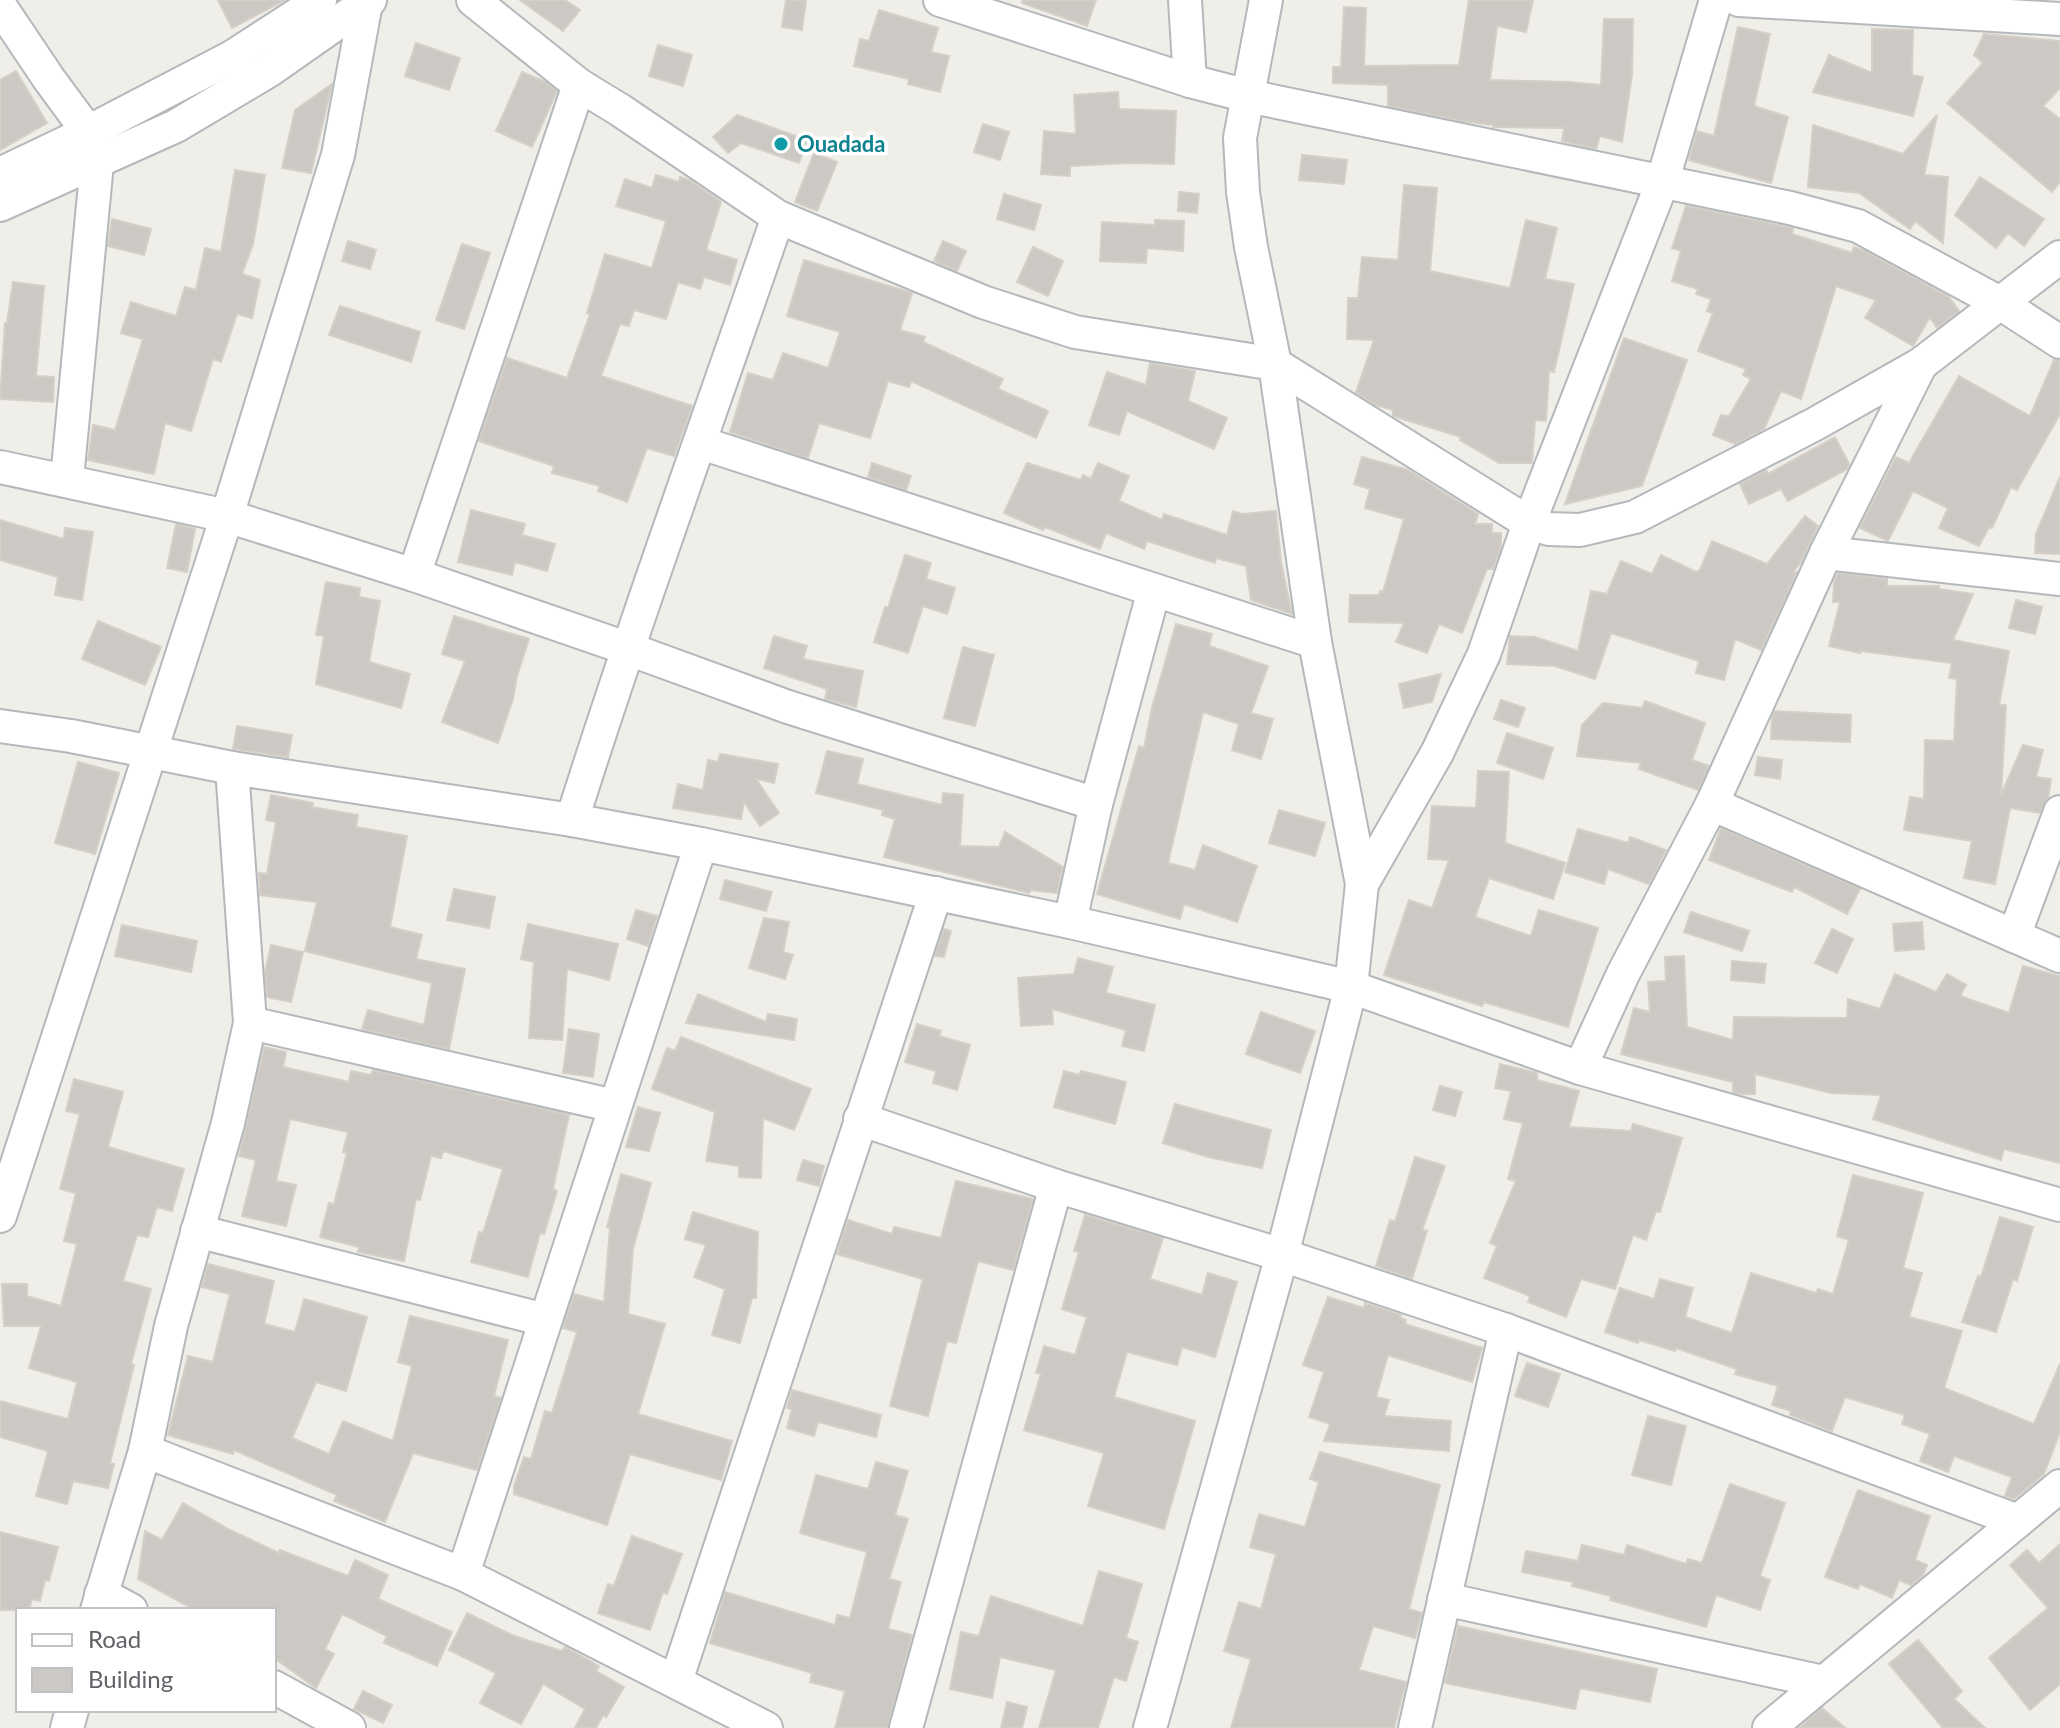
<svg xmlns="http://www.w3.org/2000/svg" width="2060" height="1728" viewBox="0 0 2060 1728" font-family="Lato,sans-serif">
  <rect width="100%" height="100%" fill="#f0eee8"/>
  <g fill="#ccc9c4" stroke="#d4cfc7" stroke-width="2">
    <path d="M218,0H285L232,28Z"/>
    <path d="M520,0H565L580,10L563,31Z"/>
    <path d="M786,0H806L802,30L782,27Z"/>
    <path d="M1023,0H1096L1087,26L1022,3Z"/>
    <path d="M1469,0H1533L1526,32L1497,26L1490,80L1568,82L1601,85L1604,19H1633L1632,75L1622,142L1600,136L1596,149L1562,141L1564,128L1493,127V125L1462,121L1388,106V85L1333,83V67H1341L1344,7L1366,8L1364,66L1459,65Z"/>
    <path d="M879,10L938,28L931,52L949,56L940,92L908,84L909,79L854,66L860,39L869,41Z"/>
    <path d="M1738,27L1770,34L1754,106L1788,117L1771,183L1689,160L1697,131L1714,136Z"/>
    <path d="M1872,29L1913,30L1912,75L1923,77L1913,116L1813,92L1829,55L1872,73Z"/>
    <path d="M1984,34L2060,41V88L2043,106L2060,119V182L2052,192L1947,103L1983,63L1974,55Z"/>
    <path d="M416,43L460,58L449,90L405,76Z"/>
    <path d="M658,45L692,55L683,86L649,76Z"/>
    <path d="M16,71L47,123L0,150V80Z"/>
    <path d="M522,72L546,82L557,91L532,147L496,131Z"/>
    <path d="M332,84L311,173L282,168L295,110Z"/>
    <path d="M1118,92L1119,109L1176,111L1174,164L1131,163L1070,166V176L1041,174L1044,131L1076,134L1074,95Z"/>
    <path d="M737,115L807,140L799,163L741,143L728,153L713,137Z"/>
    <path d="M1937,115L1924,175L1948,177L1943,243L1915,221L1910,229L1859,193L1808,187L1813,125L1903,154Z"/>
    <path d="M983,124L1009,132L1000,160L974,152Z"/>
    <path d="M814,153L837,162L817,211L795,202Z"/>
    <path d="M1302,155L1347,160L1344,184L1299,180Z"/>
    <path d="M235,170L265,175L253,244L242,274L260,280L252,318L237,314L221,362L213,359L191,431L165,423L154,474L88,460L93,425L115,430L143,339L121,333L131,302L176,316L185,287L196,290L205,248L221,252Z"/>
    <path d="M656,175L679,182L680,177L689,180L721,202L706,250L737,260L730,285L704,277L700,289L678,282L666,319L634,310L629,326L620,324L601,376L692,406L674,456L647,448L627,502L598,491L600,486L552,473L554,466L479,441L507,358L567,378L590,314L587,313L605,254L652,268L666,221L616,206L625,179L652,188Z"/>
    <path d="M1980,177L2044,219L2024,246L2008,233L1996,248L1955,215Z"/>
    <path d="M1404,185L1437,188L1430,271L1510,288L1526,220L1557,228L1545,279L1574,284L1554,372L1549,371L1546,421L1535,420L1532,463H1499L1460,440L1461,437L1393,416V410L1376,405L1356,392L1374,340L1347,339L1348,298H1358L1362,257L1398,260Z"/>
    <path d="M1179,192L1199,194L1197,213L1178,211Z"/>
    <path d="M1004,194L1041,205L1034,230L997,219Z"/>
    <path d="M1686,206L1793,228L1792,234L1852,253L1854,247L1865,251L1949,297L1959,311L1937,328L1930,317L1913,346L1865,318L1876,300L1836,286L1801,399L1781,391L1764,429L1735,444L1713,435L1721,415L1729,416L1751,379L1743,375L1746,369L1698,351L1713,313L1707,311L1711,299L1696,294L1698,289L1672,281L1681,251L1672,248Z"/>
    <path d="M112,219L151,229L144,255L108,246Z"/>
    <path d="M1155,220L1184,221L1183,251L1147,248L1146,263L1100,261L1102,222L1155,225Z"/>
    <path d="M348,241L376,250L370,269L342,261Z"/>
    <path d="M943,241L966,251L957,271L934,261Z"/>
    <path d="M462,244L490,253L464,329L436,320Z"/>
    <path d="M1033,247L1063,261L1048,296L1017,282Z"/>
    <path d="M804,260L912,293L900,330L925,337L923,342L1003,379L998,389L1048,411L1036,438L911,381L909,387L888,381L870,438L819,423L808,458L730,432L748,373L773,380L783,353L828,368L840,332L787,316Z"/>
    <path d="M13,282L44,286L36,376L54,377L53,402L0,399L5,323H7Z"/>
    <path d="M340,306L420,332L411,362L329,335Z"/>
    <path d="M1624,338L1687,360L1642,486L1565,504Z"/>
    <path d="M2054,360L2060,361V414L2017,490L2011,487L1992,528L1989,527L1979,546L1939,528L1948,508L1913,491L1888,541L1860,528L1896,457L1909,463L1959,376L2030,416Z"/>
    <path d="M1150,363L1195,371L1188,401L1227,418L1214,449L1127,411L1119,435L1089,425L1107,372L1146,385Z"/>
    <path d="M1835,437L1849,464L1847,469L1788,501L1781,489L1749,504L1740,484L1766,470L1768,474Z"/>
    <path d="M1362,457L1408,470L1478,514L1475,524H1492V533H1501V547L1493,569H1487L1462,633L1439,624L1427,653L1396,642L1404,623L1349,622L1350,595H1379L1380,591L1383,592L1404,519L1365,508L1370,489L1354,484Z"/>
    <path d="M872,463L911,476L906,490L868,477Z"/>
    <path d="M1027,463L1081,480L1083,475L1091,479L1098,463L1129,476L1119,501L1162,520L1164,514L1227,535L1233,511L1242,514L1276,511L1281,562L1292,614L1251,600L1246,566L1216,558L1215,563L1147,541L1144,549L1106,533L1100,549L1045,527L1043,530L1004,513Z"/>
    <path d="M2060,477V554L2035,553L2036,534Z"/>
    <path d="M471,510L525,524L522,535L555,544L547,571L515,562L512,575L458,562Z"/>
    <path d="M1805,516L1818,526L1801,562L1793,572H1797L1761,650L1735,639L1724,680L1696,673L1699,661L1611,633L1595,679L1555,666L1507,664L1510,636L1535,637L1578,651L1591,591L1607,594L1621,561L1652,574L1661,555L1696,572L1700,570L1712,541L1767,564Z"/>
    <path d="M0,520L64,539L65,528L93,532L82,600L55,595L58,577L0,560Z"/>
    <path d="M176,524L195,529L187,572L167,568Z"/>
    <path d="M905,555L931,563L926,579L955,588L947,614L923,606L908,653L874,642L885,607L888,608Z"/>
    <path d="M1838,573L1887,579V586H1939V589L1973,594L1953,640L2009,651L1999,705H2006L2001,795L2023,745L2043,750L2036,777L2051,779L2048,798L2040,813L2010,808L1995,884L1964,878L1972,841L1904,830L1910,797L1924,799L1925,740L1954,741L1957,679L1949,678L1952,663L1861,651L1860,653L1829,646L1840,602H1833L1834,582Z"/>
    <path d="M326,582L360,588L359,597L380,601L369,662L410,674L401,708L316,684L324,636L316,635Z"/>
    <path d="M2016,600L2042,607L2035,634L2009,628Z"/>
    <path d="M454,616L529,639L517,676L513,699L498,743L442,722L465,661L442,654Z"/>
    <path d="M98,621L161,647L145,685L82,659Z"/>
    <path d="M1176,624L1212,634L1209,646L1268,666L1251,713L1273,719L1261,759L1232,750L1239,724L1203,712L1168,863L1195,870L1203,845L1257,866L1237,922L1184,904L1180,919L1097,894L1139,746L1144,748L1152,708Z"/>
    <path d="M774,636L807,646L803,659L863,671L856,707L825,699L827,689L764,668Z"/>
    <path d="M963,647L994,655L975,726L944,718Z"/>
    <path d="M1441,674L1432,702L1404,708L1399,684Z"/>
    <path d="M1501,700L1525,708L1518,727L1494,719Z"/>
    <path d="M1645,701L1705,723L1692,760L1709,766L1698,790L1639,769L1641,763L1577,756L1582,725L1603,703L1642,708Z"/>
    <path d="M1775,711L1851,715L1850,742L1771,739L1772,717Z"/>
    <path d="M237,726L292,735L288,757L233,749Z"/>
    <path d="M1507,733L1553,748L1543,779L1497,763Z"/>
    <path d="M827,751L863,759L857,784L942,805L943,793L963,795L960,846L999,847L1005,832L1063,867L1057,893L1031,890L1029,893L884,857L895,819L882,815L883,810L816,793Z"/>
    <path d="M720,754L778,764L774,783L756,779L779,813L760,826L744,802L741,819L673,808L678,784L703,790L708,760L718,762Z"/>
    <path d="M1758,757L1782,760L1780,779L1755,775Z"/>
    <path d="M78,762L119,773L95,854L55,843Z"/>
    <path d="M1478,771L1509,772L1505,843L1565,863L1553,899L1489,878L1475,917L1531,936L1539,910L1598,928L1568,1027L1484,1002L1482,1006L1384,975L1409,900L1432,908L1449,860L1428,859L1432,806L1476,808Z"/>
    <path d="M271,795L313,803L312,807L358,815L356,827L407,836L390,927L422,935L416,959L465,969L449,1049L362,1029L368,1010L424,1025L432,983L305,951L317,902L260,895L259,873L267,874L276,822L266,820Z"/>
    <path d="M1279,810L1325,823L1315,856L1269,843Z"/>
    <path d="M1721,828L1860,889L1847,914L1794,887L1792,892L1709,860Z"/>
    <path d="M1578,829L1628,843L1630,837L1666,850L1649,884L1608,869L1604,884L1565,872Z"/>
    <path d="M725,880L772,892L766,911L720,899Z"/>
    <path d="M454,889L495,897L489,928L447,920Z"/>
    <path d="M636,910L657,916L648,946L627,939Z"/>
    <path d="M1691,912L1749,931L1742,951L1684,932Z"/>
    <path d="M764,918L789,922L783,952L793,955L785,979L749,968Z"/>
    <path d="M1922,922L1924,949L1895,951L1893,924Z"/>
    <path d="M528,924L618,944L609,980L567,969L562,1040L529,1038L534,962L521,959Z"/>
    <path d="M122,925L197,941L191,972L115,956Z"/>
    <path d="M944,929L951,931L944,957L935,956Z"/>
    <path d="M1832,929L1853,939L1837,973L1815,963Z"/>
    <path d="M271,945L303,952L291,1002L267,997L265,972Z"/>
    <path d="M1684,956L1687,1027L1733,1040L1734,1017L1847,1018L1848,999L1880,1009L1895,974L1936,992L1947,974L1966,985L1960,996L2009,1013L2023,966L2060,976V1163L2004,1149L2001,1160L1873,1119L1881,1095L1831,1093L1755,1074V1094H1741L1733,1092V1082L1621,1054L1634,1008L1650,1012L1648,982L1666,981L1665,957Z"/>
    <path d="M1078,958L1113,967L1106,993L1155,1005L1144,1051L1122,1046L1126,1030L1052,1009L1053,1024L1021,1026L1018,978L1074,974Z"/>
    <path d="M1732,961L1766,964L1764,983L1731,980Z"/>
    <path d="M698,994L766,1022L768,1014L797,1019L794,1040L686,1023Z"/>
    <path d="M1261,1012L1315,1031L1300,1073L1246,1054Z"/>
    <path d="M917,1024L941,1031L939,1036L970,1045L957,1090L933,1083L936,1071L905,1062Z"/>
    <path d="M569,1029L599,1034L593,1077L563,1073Z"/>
    <path d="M681,1037L811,1089L794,1130L763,1118L761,1178L739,1177V1166L706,1161L715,1112L652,1089L667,1048L675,1051Z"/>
    <path d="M264,1047L286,1052L283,1067L349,1082L351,1071L371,1075L373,1070L569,1115L553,1189L557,1191L544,1234L540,1233L528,1277L471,1262L479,1232L483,1233L503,1169L443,1151L441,1158L431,1156L420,1200L416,1199L404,1261L358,1252L359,1247L320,1237L329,1203L334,1204L347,1153L343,1152L348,1132L290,1119L276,1181L296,1185L286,1226L242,1216L256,1160L239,1156Z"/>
    <path d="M1500,1064L1537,1073V1080L1579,1091L1569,1127L1631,1131L1633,1124L1682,1138L1660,1212L1656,1211L1646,1240L1633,1235L1615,1289L1581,1279L1566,1317L1528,1302L1530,1296L1484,1278L1497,1246L1490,1243L1516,1181L1508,1179L1523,1123L1504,1119L1511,1091L1495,1088Z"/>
    <path d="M1064,1071L1079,1075L1081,1071L1126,1082L1115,1124L1054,1107Z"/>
    <path d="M74,1079L123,1092L108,1147L184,1169L172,1211L157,1207L148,1237L137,1235L123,1281L151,1289L131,1364L134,1365L110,1463L114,1464L108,1488L73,1481L67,1504L36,1496L48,1451L0,1437V1401L68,1419L77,1382L29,1368L41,1326H4L2,1284H27V1296L61,1306L77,1244L64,1241L76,1193L60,1189L80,1114L66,1111Z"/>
    <path d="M1440,1086L1462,1092L1455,1116L1433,1110Z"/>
    <path d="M1175,1104L1271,1130L1262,1168L1208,1157L1163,1143Z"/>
    <path d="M638,1107L660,1113L649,1151L626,1147Z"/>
    <path d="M1415,1157L1445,1166L1422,1230L1427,1231L1412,1279L1376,1266L1390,1220L1395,1222Z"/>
    <path d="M803,1160L824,1166L819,1186L797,1180Z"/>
    <path d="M621,1174L651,1183L633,1249L628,1314L665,1324L638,1414L732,1441L721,1480L630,1454L607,1525L514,1494V1486L524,1457L531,1459L545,1411L552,1413L577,1332L563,1328L574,1294L604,1302L610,1228L607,1227Z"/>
    <path d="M1853,1175L1923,1193L1903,1268L1922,1273L1909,1317L1962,1331L1944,1388L2034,1424L2060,1364V1432L2044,1474L2014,1499L2005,1496L2012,1477L1954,1456L1948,1472L1920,1461L1930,1434L1902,1424L1905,1415L1845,1397L1832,1431L1790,1415L1791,1411L1772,1405L1778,1386L1735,1374L1737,1369L1676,1348L1675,1351L1639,1340L1638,1343L1605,1332L1620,1288L1654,1299L1660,1279L1693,1288L1685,1317L1732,1333L1751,1273L1816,1293L1818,1289L1833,1294L1849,1240L1837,1236Z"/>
    <path d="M956,1181L1033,1199L1013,1270L978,1261L956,1343L947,1341L928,1416L890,1406L923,1279L837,1254L848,1220L892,1234L894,1227L941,1238Z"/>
    <path d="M693,1212L758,1232L756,1298H752L740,1343L712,1335L725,1289L694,1277L706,1245L685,1239Z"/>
    <path d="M1085,1215L1163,1238L1150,1279L1202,1295L1208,1273L1237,1282L1215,1357L1182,1347L1177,1365L1127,1352L1114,1397L1195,1421L1164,1529L1088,1506L1104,1453L1024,1430L1041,1374L1036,1373L1044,1346L1075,1355L1087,1317L1062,1309L1079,1252L1074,1251Z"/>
    <path d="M2000,1217L2033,1227L2017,1281L2013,1279L1996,1332L1962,1322L1978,1276L1981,1277Z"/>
    <path d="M208,1264L274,1281L264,1324L295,1332L304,1299L367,1317L346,1391L316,1382L292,1438L329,1454L343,1421L393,1441L412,1366L398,1362L410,1316L508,1340L494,1396L501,1398L477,1470L413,1453L385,1522L334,1501L337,1495L234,1450L233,1454L168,1435L188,1356L213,1362L230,1294L202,1287Z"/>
    <path d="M1328,1297L1364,1308L1365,1303L1401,1315L1400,1318L1406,1320L1405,1324L1482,1348L1472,1382L1388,1355L1376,1397L1389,1400L1384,1416L1451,1421L1449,1451L1324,1441L1330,1424L1309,1417L1324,1372L1303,1365Z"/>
    <path d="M1527,1363L1560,1374L1548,1407L1515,1396Z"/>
    <path d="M792,1390L881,1415L876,1437L818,1422L814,1436L787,1428L792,1409L787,1408Z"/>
    <path d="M1648,1416L1686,1426L1671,1485L1632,1475Z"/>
    <path d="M1320,1452L1440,1485L1409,1609L1422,1613L1415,1638L1373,1626L1359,1670L1406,1682L1394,1728H1231L1251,1659L1224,1651L1239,1602L1261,1609L1276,1554L1250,1547L1259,1514L1305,1527L1319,1482L1310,1479Z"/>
    <path d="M876,1462L908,1471L895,1515L908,1519L889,1579L901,1582L888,1629L912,1635L888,1728H835L845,1691L810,1682L812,1673L710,1643L725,1592L835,1625L837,1615L850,1618L867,1552L800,1533L816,1475L868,1489Z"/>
    <path d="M1730,1484L1785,1503L1760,1576L1770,1580L1760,1610L1716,1595L1706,1627L1610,1600L1611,1596L1572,1586L1573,1582L1522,1572L1526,1551L1578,1561L1582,1545L1624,1555L1627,1545L1686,1564L1688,1559L1702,1563Z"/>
    <path d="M1858,1490L1930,1516L1915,1560L1927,1565L1923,1575L1911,1585L1899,1580L1892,1598L1860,1584L1858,1589L1825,1577Z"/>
    <path d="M183,1503L230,1530L279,1553L280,1550L348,1576L355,1560L388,1575L378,1599L452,1632L437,1666L384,1643L387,1636L342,1614L325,1649L334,1654L316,1688L274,1658V1610H195L138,1579L145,1531L162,1540Z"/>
    <path d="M0,1532L58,1547L49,1581L45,1580L40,1601L32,1599L29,1610H0Z"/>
    <path d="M632,1536L682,1554L667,1594L663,1592L650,1630L598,1613L608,1584L614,1586Z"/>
    <path d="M2060,1544V1684L2030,1710L1989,1658L2048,1608L2010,1565L2027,1550L2039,1563Z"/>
    <path d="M1099,1571L1142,1584L1126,1638L1138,1642L1126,1681L1114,1677L1098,1728H1039L1056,1670L1000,1657L992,1698L950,1689L961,1632L979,1636L991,1596L1083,1626Z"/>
    <path d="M467,1613L514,1636L562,1651L565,1647L599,1666L596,1671L624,1687L606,1717L603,1715L596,1728H575L585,1709L543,1684L521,1724L480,1703L496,1673L449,1650Z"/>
    <path d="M1458,1626L1657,1669L1650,1702L1580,1688L1575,1709L1445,1683Z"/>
    <path d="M1918,1640L1962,1691L1954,1699L1985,1728H1943L1889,1664Z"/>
    <path d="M363,1691L392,1705L383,1723L354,1709Z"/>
    <path d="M1007,1702L1027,1707L1022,1728H1001Z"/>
    <path d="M1822,1708L1845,1728H1799Z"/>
  </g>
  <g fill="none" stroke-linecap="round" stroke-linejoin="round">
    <defs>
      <g id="minor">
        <path d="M473,0L579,85L620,110L778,217L983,302L1075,332L1275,364L1529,523L1549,529L1580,530L1635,517L1815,424L1921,364L2060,257"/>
        <path d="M940,0L1190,81L1248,96L1790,208L1858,226L2000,303L2060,342"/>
        <path d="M1185,0L1190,81"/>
        <path d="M1266,0L1240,138L1243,192L1251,247L1275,364L1315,642L1362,884"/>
        <path d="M1739,0L2060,19"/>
        <path d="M0,6L49,79L88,132"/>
        <path d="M0,174L88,132L232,57L320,0"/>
        <path d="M0,205L176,126L270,70L370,0"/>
        <path d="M701,443L1315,642"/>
        <path d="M0,467L227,516L414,575L626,648L788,707L1096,804"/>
        <path d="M67,479L97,163"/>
        <path d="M1826,553L2060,579"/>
        <path d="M414,575L579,85"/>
        <path d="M0,726L71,736L232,768L572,820L701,844L1070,922L1351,987L1580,1068L2060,1205"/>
        <path d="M1712,804L2060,956"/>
        <path d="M572,820C636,617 709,418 778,217"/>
        <path d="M1070,922L1096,804L1154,590"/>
        <path d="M2014,936L2060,812"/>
        <path d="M250,1023L615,1106"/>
        <path d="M1580,1068L1623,974L1712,804L1826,553L1921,364"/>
        <path d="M860,1119L1056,1186L1282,1255L1506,1330L2018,1521"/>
        <path d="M0,1216L227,516L338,155L366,3"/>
        <path d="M197,1231L545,1320"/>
        <path d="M145,1451L463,1574L766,1728"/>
        <path d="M463,1574L701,844"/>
        <path d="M101,1594L131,1610"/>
        <path d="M1444,1599L1823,1682"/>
        <path d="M97,1610L145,1451L171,1326L228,1123L250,1023L232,768"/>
        <path d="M676,1681L936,893"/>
        <path d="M274,1687L349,1728"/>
        <path d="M67,1728L72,1710"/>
        <path d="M906,1728L1056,1186"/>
        <path d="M1150,1728L1282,1255L1351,987L1362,884L1437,753L1484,654L1529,523L1662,183L1716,0"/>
        <path d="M1415,1728L1506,1330"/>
        <path d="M1769,1728L2060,1486"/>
      </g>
    </defs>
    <use href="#minor" stroke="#b5b8bb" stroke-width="36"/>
    <use href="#minor" stroke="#fff" stroke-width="32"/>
  </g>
  <circle fill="#0f9aa8" stroke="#fff" stroke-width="3" cx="781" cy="144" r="8"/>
  <g text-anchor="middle" stroke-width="7" stroke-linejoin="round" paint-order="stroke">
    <g font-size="22" font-weight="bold" fill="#0d838f" stroke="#fff" text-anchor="start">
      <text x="797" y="152">Ouadada</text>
    </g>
  </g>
  <rect x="16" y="1608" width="260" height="104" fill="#ffffff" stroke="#bfc1c2" stroke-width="2"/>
  <rect x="32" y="1634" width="40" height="12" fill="#ffffff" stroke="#bfc1c2" stroke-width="2"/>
  <text x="88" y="1648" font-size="24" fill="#5f6367">Road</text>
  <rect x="32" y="1668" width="40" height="24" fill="#ccc9c4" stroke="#bfc1c2" stroke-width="2"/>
  <text x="88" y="1688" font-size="24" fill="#5f6367">Building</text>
</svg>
